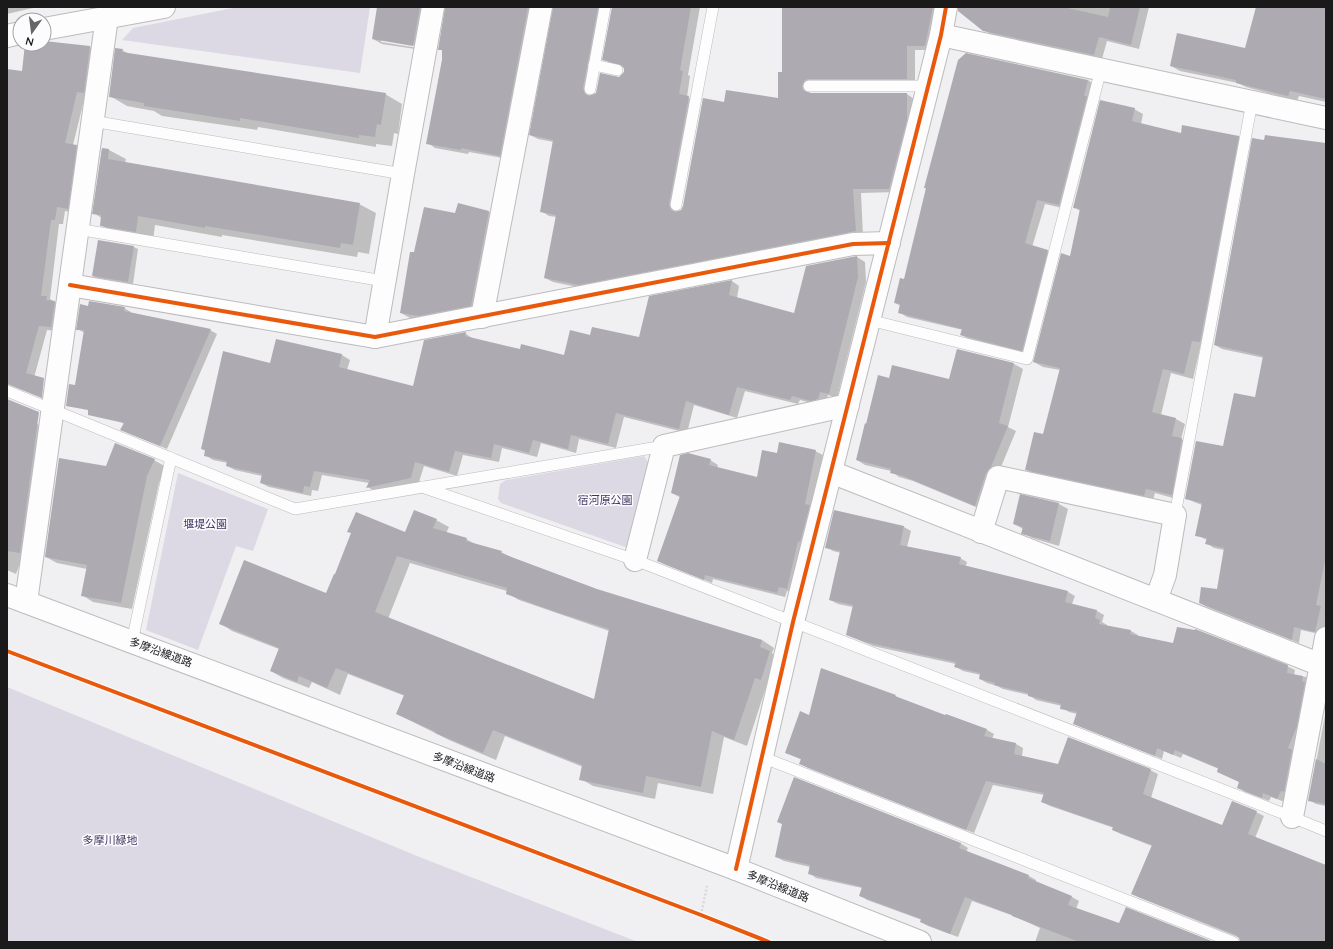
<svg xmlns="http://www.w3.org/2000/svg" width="1333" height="949" viewBox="0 0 1333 949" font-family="Quicksand,'Noto Sans JP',sans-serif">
  <rect width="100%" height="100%" fill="#f0eff1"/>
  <g fill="#dcd9e4">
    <path d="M238,7H370L360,73L122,40L133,28Z"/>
    <path d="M644,456L652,468L628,548L501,503L498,499L500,484L506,480Z"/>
    <path d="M178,473L268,509L253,551L236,546L198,650L146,630Z"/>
    <path d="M7,687L422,858L638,942H7Z"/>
  </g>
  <g fill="#0003" fill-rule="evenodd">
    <path d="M7,7H37L7,14Z"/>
    <path d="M378,7H431L422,50L382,44L373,39ZM381,40L418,46V48L381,42Z"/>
    <path d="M446,7H537L508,159L469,152L468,154L435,148L428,143L442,60L443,51L439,49Z"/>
    <path d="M554,7H608L591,93L592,96L619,78L625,71L623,67L611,64L604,59L613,7H700L688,75L690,76L687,97L697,102L677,209L678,212L682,211L725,103L779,99L794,7H942L933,50H915V83L810,90V94H907L914,99L897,192L861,193L863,236L587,289L553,282L545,278L557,217L549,216L541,211L554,142L538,139L530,135Z"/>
    <path d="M959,7H1149L1139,49L1107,41L1102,59L992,35L984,30Z"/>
    <path d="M1257,7H1326V102L1299,96L1297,101L1246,87L1238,83L1180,71L1171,66L1246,49Z"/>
    <path d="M44,42L90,47L98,51L92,97L85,96L73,145L85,151L76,213L65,211L63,224H59L50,299L63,307L60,331L47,330L32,385L7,379V70L23,72L27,44H44Z"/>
    <path d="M122,50L129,54L385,94L402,104L398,134L394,133L392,146L376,144V147L258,127L257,130L162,116L154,111L127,106L110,96Z"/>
    <path d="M1088,80L1095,85L1067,209L1045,204L1032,247L1047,251L1055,255L1029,354L969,339L961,335L963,330L907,317L899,312L901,306L895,303L905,280L927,189L925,188Z"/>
    <path d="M1134,109L1143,114L1141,124L1181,134L1238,136L1247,142L1193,379L1171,373L1161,415L1176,419L1185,424L1181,439L1191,444L1180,500L1155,493L1153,500L1035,475L1027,470L1044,435L1060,370L1043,367L1034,362L1071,257L1080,211L1074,207Z"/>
    <path d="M1326,144V633L1324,635L1301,630L1299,643L1207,607L1200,603L1218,590L1224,550L1214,548L1206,543L1207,540L1196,535L1202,505L1194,502L1186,498L1224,447L1256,399L1264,358L1222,349L1215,345Z"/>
    <path d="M102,149L109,150L126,159L125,163L359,204L376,213L369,254L358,252L357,257L241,238L222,235V237L155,225L153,241L118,235L101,225L102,218L93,213Z"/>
    <path d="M459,205L489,212L498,217L480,310L428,321L410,318L401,313L415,253L456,215Z"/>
    <path d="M134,247L138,249L133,284L98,278L93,276Z"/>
    <path d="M857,257L865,262L866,282L837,398L828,395L826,403L819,405L800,400L798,404L745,391L737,418L694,405L687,433L624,417L616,448L579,439L576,453L541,443L537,457L502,448L499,462L463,455L457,476L424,466L419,482L375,492L368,487L369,483L322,475L318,491L312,490L311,496L269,487L261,483L262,476L235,470L227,466L228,463L213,460L205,455L206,451L202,449L271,364L276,341L342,355L350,360L347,370L414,387L465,333L473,339L520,350L565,356L591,337L640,338L732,281L739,286L737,298L795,314Z"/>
    <path d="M124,308L131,312V313L210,330L217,334L167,449L128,433L124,424L120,421L85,333L77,329Z"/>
    <path d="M957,350L1014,364L1023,369L1008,427L1016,431L983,510L913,481L899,477L891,471L865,465L857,460L890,379L949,380Z"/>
    <path d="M7,419L37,424L43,427L23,555L16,574L7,570Z"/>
    <path d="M815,451L823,455L795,593L787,591L785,597L713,579L712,583L666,565L658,561L681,498L672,493L710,460L718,465L717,468L758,478L778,454Z"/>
    <path d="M154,460L166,467L159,483L132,609L93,602L82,595L87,569L57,563L46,557L107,467Z"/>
    <path d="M1021,496L1059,504L1068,509L1059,546L1032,538L1022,533L1023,529L1014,524Z"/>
    <path d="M835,512L904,527L911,531L907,547L960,558L967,562L966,566L1068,592L1075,596L1072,604L1097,611L1104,615L1102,622L1107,625V626L1131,631L1138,635V637L1287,666L1295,670L1294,675L1306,677L1313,681L1285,802L1271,797L1269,801L1245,792L1238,787L1240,782L1219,769L1183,754L1181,758L1164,751L1162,759L1081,727L1074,723L1077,714L1069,712L1062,708V706L1036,700L1029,695L1003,689L997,686L987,683L980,679L981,675L963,671L956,667V664L873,646L847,635L853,607L838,604L830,600L841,553L833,551L826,547Z"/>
    <path d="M436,520L449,527L446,533L466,539L477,545L501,552L513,558L597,590L762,640L774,648L772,653L782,659L767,684L747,746L724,737L713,794L658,783L655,799L593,786L581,779L583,767L505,736L496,760L449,740L397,714L405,696L348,674L340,695L312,682L309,688L283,678L271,671L279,649L232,631L220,623L327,594L405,533ZM410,563L507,591V593L519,600L609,631L595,701L388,619Z"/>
    <path d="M822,669L895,696L903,701L987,730L994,734L992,739L1016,744L1023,748L1022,756L1058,765L1150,770L1158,774L1151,798L1223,826L1256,812L1264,816L1255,838L1326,867V942H1240V938L1140,898L1132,894L1152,846L1121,834L1113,830L1114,828L1050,806L1042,802L1044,795L993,785L974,833L808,768L801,764L802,760L786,752L810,716Z"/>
    <path d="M1326,710V806L1316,804L1309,800Z"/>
    <path d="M960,843L968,848L966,852L1029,876L1036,880V882L1072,897L1079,901L1076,909L1120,924L1211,942H1035L1040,928L1014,916L972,901L958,937L928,926L921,922L922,920L867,900L860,895L862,888L816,878L809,873L810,867L784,861L776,857Z"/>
  </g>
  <g fill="#adabb1" fill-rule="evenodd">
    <path d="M377,7H420L413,46L372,39Z"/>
    <path d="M445,7H528L500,156L461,148V150L426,144L442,60V50H438Z"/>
    <path d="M553,7H598L583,88L585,94L589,96L596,93L600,73L619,77L624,72V68L621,65L602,60L612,7H691L680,70L683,71L679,94L689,96L669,204L671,210L675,212L681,210L683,206L703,98L724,102L726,90L778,98V72H782V7H933L925,46H907V79H809L805,80L802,86L803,90L809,93H907V120L889,189H853L856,231L579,285L544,278L556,215L540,212L553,140L529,135Z"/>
    <path d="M958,7H1063L1108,17L1110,7H1140L1131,45L1099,37L1094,55L983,31L958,11Z"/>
    <path d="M1256,7H1326V99L1290,91L1288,96L1236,83V80L1170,66L1177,33L1245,48Z"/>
    <path d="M44,41L90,46L84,93L77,92L65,143L77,145L68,209L57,207L55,220H51L41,296H47L46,300L55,301L51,327L39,326L26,373L44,378L42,398L7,384V69L22,71L25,44H44Z"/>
    <path d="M115,48L123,49L122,52L386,93L381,125L377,124L375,137L359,135V138L240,118V121L144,106V103L109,97Z"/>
    <path d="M966,53L1088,80L1084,96H1087L1059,205L1037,200L1025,243L1048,250L1022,351L960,335L962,329L898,313L900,304L894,303L900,278L904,279L926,188H924L958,60Z"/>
    <path d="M1100,100L1135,108L1132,121L1181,133L1182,125L1239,136L1200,342L1192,341L1184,374L1163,369L1152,412L1176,418L1172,436L1182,438L1172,495L1146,489L1144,496L1025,470L1034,432L1043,434L1060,368L1033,362L1061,253L1070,256L1080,209L1073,208Z"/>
    <path d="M1265,135L1326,143V556L1316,605L1321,606L1315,632L1294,627L1292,640L1199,603L1201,587L1217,589L1224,548L1205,544L1207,538L1195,536L1202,503L1185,499L1196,441L1223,446L1234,393L1255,397L1263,356L1214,345L1252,138L1264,140Z"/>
    <path d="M102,148L109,149L108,159L360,203L353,245L341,243L340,248L223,229L205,226V228L138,216L136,232L100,226L101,215L92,214Z"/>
    <path d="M458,203L489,211L471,306L418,316L400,313L410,252H414L424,207L455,213Z"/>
    <path d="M98,240L134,246L128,282L92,276Z"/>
    <path d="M857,256L858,277L829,394L820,392L818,399L811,401L792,396L790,400L737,387L729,415L686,401L679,429L616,413L608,444L571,435L568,449L533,440L529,453L494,444L491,458L455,451L449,472L415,462L411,478L366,488L370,480L314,471L310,487L304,486L303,493L260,483L262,474L226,466L227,461L204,456L205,450L201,449L223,351L270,363L276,339L342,354L339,367L413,386L424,340L466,332L465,336L520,349L521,344L564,355L570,330L590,335L592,327L639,337L649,296L732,280L729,295L794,313L806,266Z"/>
    <path d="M89,301L125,307L124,311L211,329L160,446L120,430L124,423L88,415V410L66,406L69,384L75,385L84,330H76L80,304L88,306Z"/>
    <path d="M957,349L1014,363L999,423L1008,426L991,467L986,473L975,506L903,476L890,473L891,469L856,460L865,423L866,424L878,375L889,378L892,365L949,379Z"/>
    <path d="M7,399L39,412L20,553L7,551Z"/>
    <path d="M779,442L816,450L805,504L810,505L800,542L798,541L787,589L779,587L777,593L705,575L704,580L657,561L680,496L671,493L680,455L688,453L711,459L709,465L757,477L762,450L777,453Z"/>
    <path d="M115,443L155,459L147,476L121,603L81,596L87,565L45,557L59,458L106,466Z"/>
    <path d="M1020,494L1059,503L1050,541L1021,534L1023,527L1013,524Z"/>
    <path d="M414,510L437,519L433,528L467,538L466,541L502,551L501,553L597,589L762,640L760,647L770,651L761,680L755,678L734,740L712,731L701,787L646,776L643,793L579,780L582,765L493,730L483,753L435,733L436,732L396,714L404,695L336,668L327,688L299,676L297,682L270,671L279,648L219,624L244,560L326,593L334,574H335L351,533L347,532L356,512L405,532ZM397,556L507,588L506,594L556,612L609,629L594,699L375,612Z"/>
    <path d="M834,510L904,526L900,545L961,557L959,564L1068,591L1065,602L1097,610L1095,618L1100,620L1099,624L1131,630L1130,634L1173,643L1177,627L1195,630V629L1288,665L1287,673L1303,676L1302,681L1305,682L1297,726L1288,748L1292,750L1284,792L1281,791L1277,799L1263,793L1262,798L1237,788L1239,782L1217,772L1218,768L1175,750L1173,755L1157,748L1155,756L1073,724L1077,712L1060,709L1061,704L1028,696V693L994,685L995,683L979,679L980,673L954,667L956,662L865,642L846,635L853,605L829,600L840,551L825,548Z"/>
    <path d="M821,668L896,695L895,696L945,715L946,714L987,729L984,736L1016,743L1014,754L1058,764L1068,737L1151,769L1143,794L1222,825L1232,801L1257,811L1248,834L1326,865V942H1240L1239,938L1236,935L1131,894L1152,845L1112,830L1113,827L1041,802L1044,793L986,781L966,830L799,764L801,759L785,753L800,711L809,715Z"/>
    <path d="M1316,759L1326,764V804L1308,801Z"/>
    <path d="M794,777L961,843L959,848L1029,875L1028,878L1072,896L1068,905L1119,923L1126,907L1214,942H1079L1012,916V915L965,897L950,934L920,922L921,919L859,896L862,887L808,874L810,865L775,857L782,824L777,822Z"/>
  </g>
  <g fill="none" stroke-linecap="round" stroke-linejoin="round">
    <defs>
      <g id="service">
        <path d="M594,65L617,70"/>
        <path d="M809,86H928"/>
        <path d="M590,89L605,7"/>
        <path d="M92,121L403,174"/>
        <path d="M676,205L713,7"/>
        <path d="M77,229L384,281"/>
        <path d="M869,320L1027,359L1101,69"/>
        <path d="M7,391L295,509L664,446"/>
        <path d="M422,487L635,560L1292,817L1326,831"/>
        <path d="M1175,515L1252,102"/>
        <path d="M132,642L171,458"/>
        <path d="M762,757L1233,942"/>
      </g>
      <g id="minor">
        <path d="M44,29L164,7"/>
        <path d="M941,35L1326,118"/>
        <path d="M7,36L20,33"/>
        <path d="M70,285L375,337L853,244L889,243"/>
        <path d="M482,317L541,7"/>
        <path d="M375,337L403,174L433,7"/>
        <path d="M831,472L1321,665"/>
        <path d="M981,532L998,477L1175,515L1165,575L1156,600"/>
        <path d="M635,560L664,446L848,405"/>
        <path d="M26,602L107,17"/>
        <path d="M1292,817L1326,638"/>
        <path d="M736,869L793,622L941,35L946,7"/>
      </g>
      <path id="primary" d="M7,595L736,869L920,942"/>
    </defs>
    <use href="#service" stroke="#bcbbbd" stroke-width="12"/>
    <use href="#minor" stroke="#bcbbbd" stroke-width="24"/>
    <use href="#primary" stroke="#bcbbbd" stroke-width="24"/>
    <path stroke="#d9d9da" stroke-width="2.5" stroke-dasharray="2 2" stroke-linecap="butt" d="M701,915L707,886"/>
    <use href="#service" stroke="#fdfdfd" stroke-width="11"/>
    <use href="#minor" stroke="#fdfdfd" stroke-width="22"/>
    <use href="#primary" stroke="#fdfdfd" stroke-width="22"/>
    <defs>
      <g id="cycleway">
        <path d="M70,285L375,337L853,244L889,243"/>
        <path d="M7,651L701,915L769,942"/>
        <path d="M736,869L793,622L941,35L946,7"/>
      </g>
    </defs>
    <use href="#cycleway" stroke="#fcfcff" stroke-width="6"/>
    <use href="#cycleway" stroke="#e8590c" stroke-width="4"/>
  </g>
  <g text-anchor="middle" stroke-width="3" stroke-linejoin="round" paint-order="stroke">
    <g font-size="11" fill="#413560" stroke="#fcfcff">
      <text x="605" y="504">宿河原公園</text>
      <text x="205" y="528">堰堤公園</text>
      <text x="110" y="844">多摩川緑地</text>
    </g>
    <g font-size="11" fill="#1a1a1b" stroke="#fcfcff">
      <text transform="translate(161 652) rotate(20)" y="4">多摩沿線道路</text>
      <text transform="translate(464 767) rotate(21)" y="4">多摩沿線道路</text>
      <text transform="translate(778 886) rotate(22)" y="4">多摩沿線道路</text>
    </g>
  </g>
  <rect width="1333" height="949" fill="none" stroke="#1a1a1b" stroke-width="16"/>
  <g transform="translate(32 32) rotate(194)"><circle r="19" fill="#fcfcff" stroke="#a2a2a4"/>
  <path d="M0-3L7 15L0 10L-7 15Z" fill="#656566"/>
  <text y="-6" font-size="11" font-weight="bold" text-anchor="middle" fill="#1a1a1b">N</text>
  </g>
</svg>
